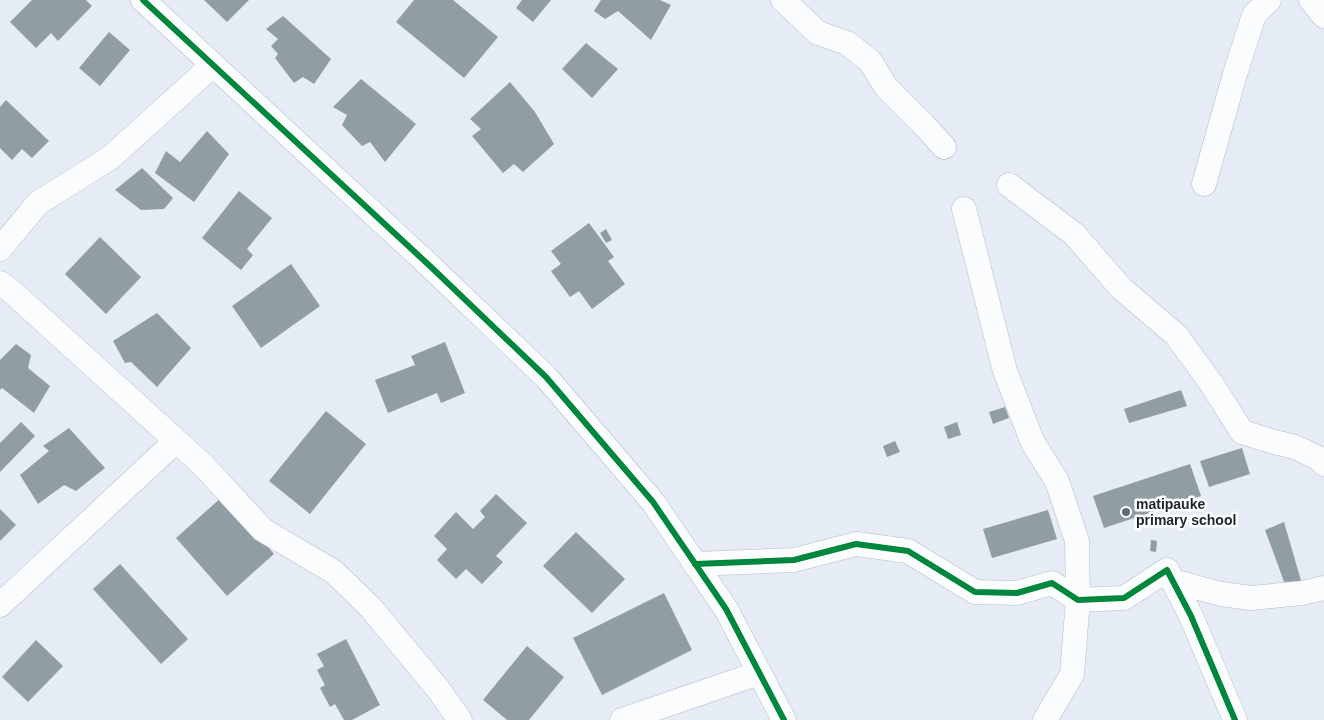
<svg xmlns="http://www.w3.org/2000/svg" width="1324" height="720" viewBox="0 0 1324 720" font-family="Helvetica,sans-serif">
  <rect width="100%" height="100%" fill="#e5ecf6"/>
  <g fill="#919da5">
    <path d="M32,0H86L92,6L58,41L51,33L36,48L10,22Z"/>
    <path d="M204,0H249L227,22Z"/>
    <path d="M414,0H453L498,37L464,78L396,22Z"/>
    <path d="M522,0H551L533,22L516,8Z"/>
    <path d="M601,0H660L671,5L651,40L618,11L605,19L594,11Z"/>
    <path d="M283,16L331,59L314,84L303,77L294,83L275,58L278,54L271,46L278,39L266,29Z"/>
    <path d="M109,32L130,50L100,86L79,68Z"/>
    <path d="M586,43L618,69L592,98L562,69Z"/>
    <path d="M361,79L416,124L385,162L370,142L362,146L342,125L347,115L333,107Z"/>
    <path d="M510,82L535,112L554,144L523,172L514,164L503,173L472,136L481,129L470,119Z"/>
    <path d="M6,100L49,141L32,158L22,149L12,160L0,148V107Z"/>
    <path d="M207,131L229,154L194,202L155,173L166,151L180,162Z"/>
    <path d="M142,168L173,198L164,209L141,210L115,190Z"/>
    <path d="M239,191L272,218L247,249L253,255L241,270L202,238Z"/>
    <path d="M589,223L614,257L608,261L625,284L592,309L579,291L570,297L551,271L561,264L551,251Z"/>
    <path d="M606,229L612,240L606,243L600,233Z"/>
    <path d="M100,237L141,277L106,314L65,274Z"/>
    <path d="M291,264L320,306L261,348L232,306Z"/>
    <path d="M157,313L191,348L157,387L131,362L125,363L113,341Z"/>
    <path d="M445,342L465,393L441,403L437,393L388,413L375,380L415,365L411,356Z"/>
    <path d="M16,344L31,355L28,368L50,386L34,413L2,388L0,390V360Z"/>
    <path d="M1181,390L1187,406L1129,423L1124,409Z"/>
    <path d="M1005,407L1009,418L993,424L989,412Z"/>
    <path d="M326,411L366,444L310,514L269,481Z"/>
    <path d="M21,422L35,436L0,472V443Z"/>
    <path d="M957,422L961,435L948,439L944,427Z"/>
    <path d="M69,428L105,468L76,491L64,485L38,504L20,475L49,451L43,446Z"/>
    <path d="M895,441L900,452L887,457L883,446Z"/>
    <path d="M1242,448L1250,474L1209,487L1200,461Z"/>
    <path d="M1190,464L1201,496L1104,528L1093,496Z"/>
    <path d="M496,494L527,523L496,556L503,562L482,584L466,569L456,579L437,560L447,549L434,536L456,512L473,529L485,517L480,511Z"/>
    <path d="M223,496L274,554L227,596L176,538Z"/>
    <path d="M0,509L16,525L0,541Z"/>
    <path d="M1048,510L1057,539L992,558L983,529Z"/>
    <path d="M1284,522L1302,584L1286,587L1265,530Z"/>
    <path d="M576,532L625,579L592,613L543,566Z"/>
    <path d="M1151,540L1157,541L1156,552L1150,551Z"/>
    <path d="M120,564L188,639L161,664L93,589Z"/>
    <path d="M664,593L692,650L602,695L573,638Z"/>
    <path d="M346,639L380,705L352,720H344L335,704L330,707L320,688L325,685L317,670L324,666L317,654Z"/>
    <path d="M36,640L63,666L28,702L2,677Z"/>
    <path d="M527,646L564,677L529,720H507L483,700Z"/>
  </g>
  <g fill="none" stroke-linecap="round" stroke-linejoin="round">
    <defs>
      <g id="minor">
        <path d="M143,0L431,267L546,377L653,502L726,609L784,720"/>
        <path d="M783,0L818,33L847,43L870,61L886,87L923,124L944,147"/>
        <path d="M1311,0L1324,16"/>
        <path d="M1204,184L1235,74L1254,15L1269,0"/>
        <path d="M1009,185L1074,234L1121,288L1176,335L1211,383L1242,432L1274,442L1295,447L1318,458L1324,464"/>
        <path d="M964,209L1005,371L1033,443L1057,481L1077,541L1078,600L1072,674L1045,720"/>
        <path d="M0,249L38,203L110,158L213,65"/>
        <path d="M0,283L11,291L203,465L263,530L334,572L371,608L438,689L460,720"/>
        <path d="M695,564L794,560L856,544L908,551L975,592L1017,593L1052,583L1078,600L1124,598L1167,570L1191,616L1235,720"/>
        <path d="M1173,581L1221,594L1251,598L1302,593L1324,588"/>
        <path d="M0,605L176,441"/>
        <path d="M622,720L759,673"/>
      </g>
    </defs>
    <use href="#minor" stroke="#b5bcc4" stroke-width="25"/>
    <use href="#minor" stroke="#fbfcfe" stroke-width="24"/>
    <defs>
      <g id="cycleway">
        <path d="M143,0L431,267L546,377L653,502L726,609L784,720"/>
        <path d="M695,564L794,560L856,544L908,551L975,592L1017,593L1052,583L1078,600L1124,598L1167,570L1191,616L1235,720"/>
      </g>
    </defs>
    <use href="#cycleway" stroke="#fff" stroke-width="9"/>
    <use href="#cycleway" stroke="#00873e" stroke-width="6"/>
  </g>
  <circle fill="#626972" stroke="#fff" stroke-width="2" cx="1126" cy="512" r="5"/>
  <g text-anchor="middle" stroke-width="5" stroke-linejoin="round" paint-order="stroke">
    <g font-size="14" font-weight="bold" fill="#1c232b" stroke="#fff" text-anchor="start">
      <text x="1136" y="509">matipauke<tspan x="1136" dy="16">primary school</tspan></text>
    </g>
  </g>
</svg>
